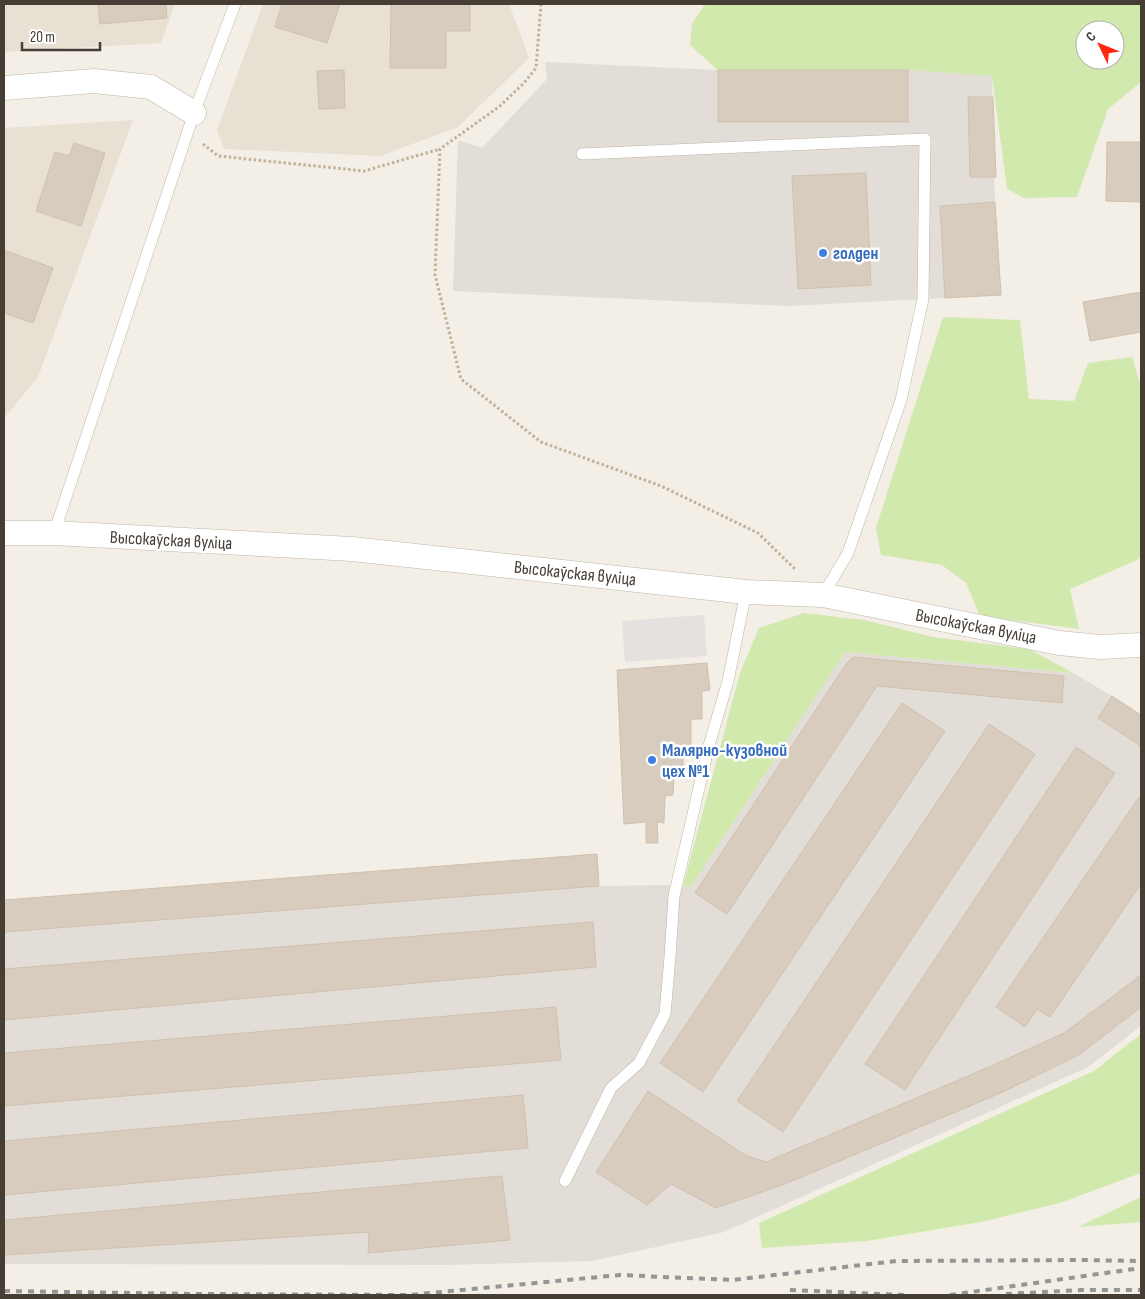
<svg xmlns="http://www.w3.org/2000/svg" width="1145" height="1299" viewBox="0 0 1145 1299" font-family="'Sofia Sans Condensed',sans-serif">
  <rect width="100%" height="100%" fill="#f3eee6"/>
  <g fill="#e7e0d3">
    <path d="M4,4H175L161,43L4,52Z"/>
    <path d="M263,4H509L529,58L458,127L380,156L224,149L217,130Z"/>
    <path d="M133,120L38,377L4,418V128Z"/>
  </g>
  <g fill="#e2ddd7">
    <path d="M545,62L718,70H908L992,76L995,202L1001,295L788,306L453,291L458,140L482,148L547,79Z"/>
    <path d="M845,652L1073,673L1112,696L1141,715V1026L1088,1067L724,1232L592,1261L448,1265L4,1264V900L597,854L599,886L665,885L691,887Z"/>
  </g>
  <g fill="#d1e9ad" fill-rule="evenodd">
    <path d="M705,4H1141V82L1108,109L1077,197L1024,198L1007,189L992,76L908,70H718L690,45L692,24ZM1085,30H1115V60H1085Z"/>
    <path d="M943,317L1020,320L1029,399L1074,401L1088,363L1132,357L1141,387V556L1137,560L1070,589L1079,629L980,616L966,583L942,565L881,555L876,528Z"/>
    <path d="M804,613L864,620L933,637L1029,649L1073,673L845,652L691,887L683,886L740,673L759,628Z"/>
    <path d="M1141,1034V1173L1060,1203L981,1222L867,1241L762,1248L759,1223L1094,1071Z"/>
    <path d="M1141,1197V1222L1078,1227Z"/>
  </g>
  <path fill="#e4e1de" d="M704,615L707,656L625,662L622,621Z"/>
  <g fill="#d8ccbe" stroke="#d0c1ae">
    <path d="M98,4H166L167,18L100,24Z"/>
    <path d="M282,4H340L327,43L275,27Z"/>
    <path d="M391,4H470V31H446V68H390Z"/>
    <path d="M344,70L345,108L319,109L317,71Z"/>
    <rect x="718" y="70" width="190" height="52"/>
    <path d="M968,97H993L996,177H970Z"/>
    <path d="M1107,142H1141V202L1106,201Z"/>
    <path d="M74,143L105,153L81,226L36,211L55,152L69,156Z"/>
    <path d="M866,173L871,285L798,289L792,176Z"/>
    <path d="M995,202L1001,295L945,298L940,206Z"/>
    <path d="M4,250L53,268L33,323L4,313Z"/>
    <path d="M1141,292V332L1090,341L1083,302Z"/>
    <path d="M853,657L1064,676L1062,703L877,686L727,914L695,893L846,664Z"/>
    <path d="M707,663L710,690L702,691V719H691V746H682L684,776L674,775L673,795L665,796L664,823L657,822L658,843H646V822L624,824L617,670Z"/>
    <path d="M1112,696L1141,715V746L1098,718Z"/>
    <path d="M902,703L945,731L703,1092L660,1063Z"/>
    <path d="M989,724L1035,754L783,1132L737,1101Z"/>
    <path d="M1076,747L1115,773L905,1090L865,1064Z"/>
    <path d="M1139,797L1141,799V884L1050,1017L1037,1009L1025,1027L996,1007Z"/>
    <path d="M597,854L599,886L4,932V900Z"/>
    <path d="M593,922L596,967L4,1020V969Z"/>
    <path d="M1141,975V1007L1080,1054L1003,1092L785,1184L716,1208L671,1184L647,1205L596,1172L648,1091L745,1155L766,1162L989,1067L1064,1033Z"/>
    <path d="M556,1007L561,1060L4,1106V1053Z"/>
    <path d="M523,1095L528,1148L4,1195V1141Z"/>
    <path d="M502,1176L510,1240L368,1253L369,1232L4,1255V1220Z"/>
  </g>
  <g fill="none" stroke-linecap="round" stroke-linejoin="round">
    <defs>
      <g id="service">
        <path d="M582,154L925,139L923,299L901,400L848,553L823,595"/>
        <path d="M54,533L194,113L235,4"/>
        <path d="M565,1181L611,1088L639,1063L665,1014L670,957L674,896L708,749L728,681L746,592"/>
      </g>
      <g id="minor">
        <path d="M4,88L94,81L151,87L194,113"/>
        <path d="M4,533H54L352,549L746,592L823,595L1059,643L1100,647L1141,645"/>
      </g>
    </defs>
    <use href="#service" stroke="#bfb6a8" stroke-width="12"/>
    <use href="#minor" stroke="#bfb6a8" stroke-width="25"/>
    <g stroke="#c1b199" stroke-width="3" stroke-dasharray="2.5 2.5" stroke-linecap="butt">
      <path d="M541,4L536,68L524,83L500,106L440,149L435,275L461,379L541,442L661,486L758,533L795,569"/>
      <path d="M203,144L218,156L364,171L440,149"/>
    </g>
    <use href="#service" stroke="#fff" stroke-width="11"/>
    <use href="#minor" stroke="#fff" stroke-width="24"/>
    <g stroke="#959595" stroke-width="4" stroke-dasharray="6 6" stroke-linecap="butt">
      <path d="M790,1290L904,1295"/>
      <path d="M4,1291L197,1294L409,1295L620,1275L732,1280L896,1261L1082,1260L1141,1261"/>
      <path d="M1006,1294L1081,1290H1141"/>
      <path d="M950,1295L1141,1268"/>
    </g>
  </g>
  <g fill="#3f7fe0" stroke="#fff" stroke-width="2">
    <circle cx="823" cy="253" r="5"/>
    <circle cx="652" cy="760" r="5"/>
  </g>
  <g text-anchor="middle" stroke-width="5" stroke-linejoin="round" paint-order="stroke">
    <g font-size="18" font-weight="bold" fill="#366cbe" stroke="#fff" text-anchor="start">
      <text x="833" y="259">голден</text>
      <text x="662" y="756">Малярно-кузовной<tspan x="662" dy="21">цех №1</tspan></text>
    </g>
    <g font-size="18" fill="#463e35" stroke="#fff">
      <text transform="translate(171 540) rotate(3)" y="6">Высокаўская вуліца</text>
      <text transform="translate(575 573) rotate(6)" y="6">Высокаўская вуліца</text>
      <text transform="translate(976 626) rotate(11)" y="6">Высокаўская вуліца</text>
    </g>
  </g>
  <rect width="1145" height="1299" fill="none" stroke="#463e35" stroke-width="10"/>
  <g transform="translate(1100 45) rotate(313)"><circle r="24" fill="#ffffff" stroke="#b5b2ae"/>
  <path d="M0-4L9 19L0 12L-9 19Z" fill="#ff2811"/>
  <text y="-8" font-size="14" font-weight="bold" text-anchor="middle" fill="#463e35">С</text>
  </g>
  <path d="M22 42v8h78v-8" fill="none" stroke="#463e35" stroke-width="2.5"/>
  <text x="30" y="42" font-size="15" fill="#463e35" stroke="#ffffff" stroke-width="4" paint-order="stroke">20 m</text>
</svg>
